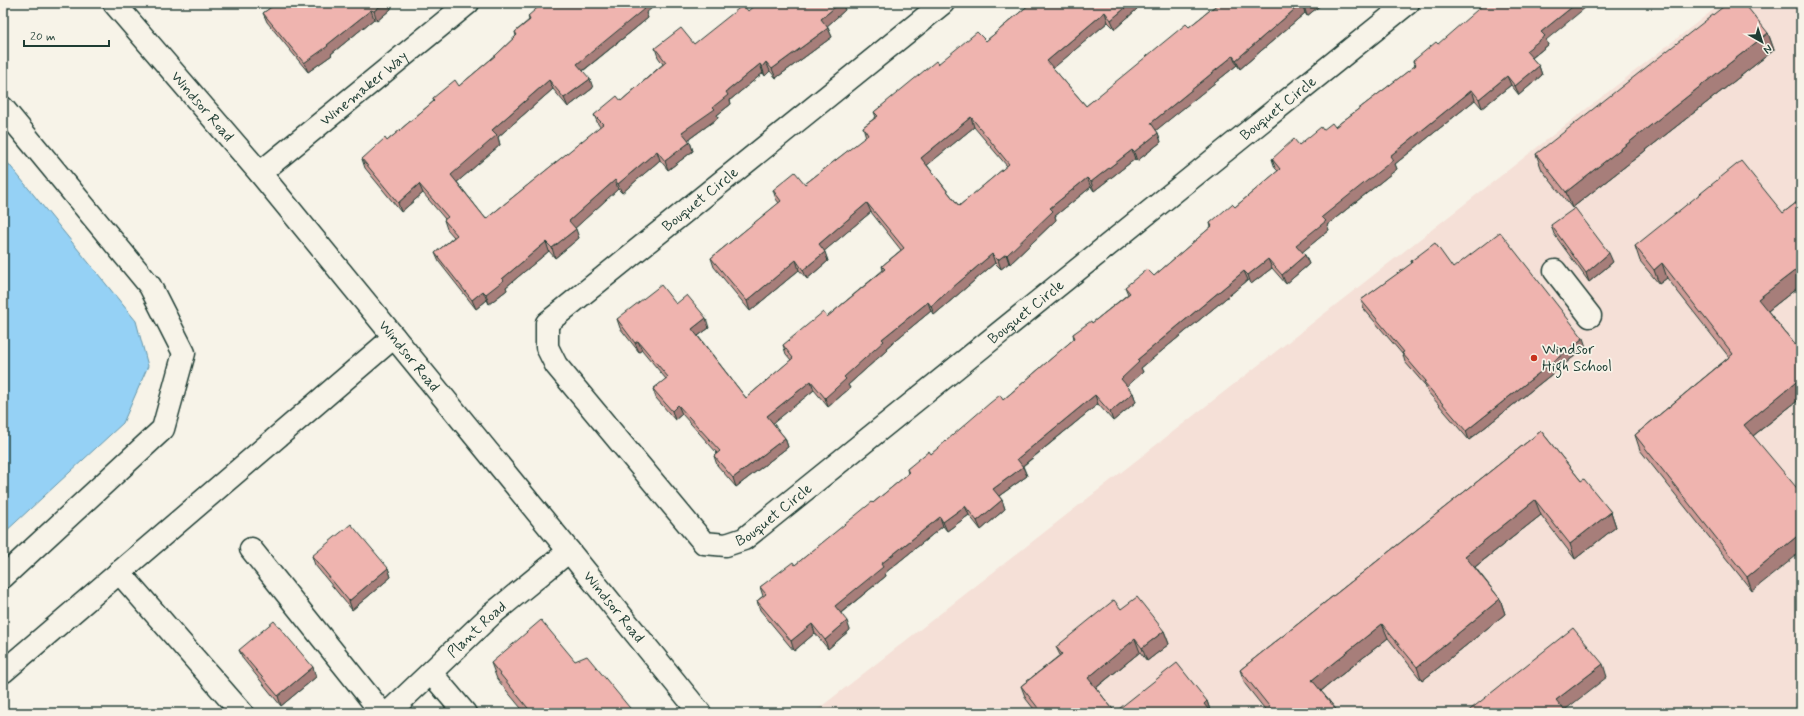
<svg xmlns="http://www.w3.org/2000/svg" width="1804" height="716" viewBox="0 0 1804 716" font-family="Mynerve,sans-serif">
  <rect width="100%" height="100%" fill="#f7f3e8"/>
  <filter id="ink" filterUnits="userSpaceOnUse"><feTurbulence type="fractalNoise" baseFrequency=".025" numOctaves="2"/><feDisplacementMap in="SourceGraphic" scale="8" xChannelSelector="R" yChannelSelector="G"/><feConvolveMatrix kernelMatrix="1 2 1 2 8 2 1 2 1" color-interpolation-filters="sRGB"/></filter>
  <g filter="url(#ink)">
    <path fill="#f5e0d7" d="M1722,3H1801V713H813Z"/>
    <path fill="#95d1f5" stroke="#6696a8" d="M3,157L136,321L148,366L123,423L3,534Z"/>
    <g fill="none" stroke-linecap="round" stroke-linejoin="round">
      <defs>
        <g id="minor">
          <path id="s1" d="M943,3L547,323V347L556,365L704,543L726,545L744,539L1408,3"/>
          <path d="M3,108L150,286L184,353L163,429L3,577"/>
          <path id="s2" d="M260,173L468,3"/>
          <path d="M1555,271L1590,316"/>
          <path d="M251,549L382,713"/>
          <path d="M119,572L242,713"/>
          <path d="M3,672L394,337"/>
          <path d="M431,673L465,713"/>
          <path id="s3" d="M388,713L491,615L569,551"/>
        </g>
        <g id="major">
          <path id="s4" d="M114,3L260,173L569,551L700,713"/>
        </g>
      </defs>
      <use href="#minor" stroke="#1f3d34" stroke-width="25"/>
      <use href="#major" stroke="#1f3d34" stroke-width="25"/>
      <use href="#minor" stroke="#f7f3e8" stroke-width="22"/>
      <use href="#major" stroke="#f7f3e8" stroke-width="22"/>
    </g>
    <g fill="#ce9b96" stroke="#1f3d34" fill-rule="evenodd">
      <path d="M277,3H396L391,7V9L377,21L374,19L331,54L332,55L308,72L267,22L263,13Z"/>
      <path d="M1031,3L1137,9L1115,29L1108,22L1053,68L1086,106L1189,27L1219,3H1323L1307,16L1305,13L1240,69L1237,65L1156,130L1158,133L1161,142L1137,161L1135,159L1094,191L1091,187L1055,216L1056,220L1010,264L1009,263L1001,269L995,263L934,315L931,311L886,348L887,350L848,385L850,388L828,407L814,390L773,423L785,438L788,447L736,487L717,465L714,456L717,453L682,414L675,420L656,398L653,389L666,379L642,350L639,352L620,328L617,319L676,304L709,328L698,336L746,398L791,360L786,354L783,345L827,317L883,270L882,266L901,250L871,212L824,251L828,261L807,279L799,270L750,311L714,267L711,258L779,203L776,199L773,190L805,184L866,137L863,127L876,117L874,112L938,64L986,41ZM974,127L1007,166L959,206L927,165Z"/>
      <path d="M844,8L845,10L827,26L832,37L776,78L770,71L765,76L763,73L730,100L731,104L717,115L718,118L688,140L690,142L693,151L668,170L660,160L622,193L618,189L575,228L579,238L555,258L549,251L506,287L507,290L489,304L487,300L476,309L439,262L435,253L454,237L447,229L444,220L445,219L423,193L401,212L365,168L362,159L387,141L434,101L433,98L459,86L496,55L516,36L515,32L529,20L528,16L646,13L648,18L583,71L593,88L568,107L553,89L498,137L500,145L457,182L486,219L600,127L598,124L594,115L621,101L663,64L658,57L655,48L694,44L748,11Z"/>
      <path d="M1768,33L1774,50L1572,208L1542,170L1536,154Z"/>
      <path d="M1546,40L1548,45L1532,58L1539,66L1542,75L1519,95L1511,85L1482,108L1475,100L1395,164L1397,169L1327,225L1329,230L1302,252L1305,255L1309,264L1286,284L1272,268L1251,284L1248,280L1141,368L1143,372L1127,386L1133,393L1136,402L1113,421L1098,404L1023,466L1027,476L999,496L1002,500L1005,509L981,530L969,515L947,531L943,526L885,573L886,576L841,613L850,630L828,649L815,633L794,651L760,610L757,601L763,596L760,587L795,565L873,503L908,474L907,469L931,454L1003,400L1074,339L1073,334L1092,323L1128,294L1125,287L1154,276L1211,227L1210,223L1235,207L1278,171L1275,168L1272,159L1299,145L1323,130L1335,127L1415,66L1413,61L1438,44Z"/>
      <path d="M1801,199V285L1768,311L1801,352V398L1753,436L1752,591L1640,450L1635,435L1729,357L1667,278L1659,284L1640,261L1635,246L1783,213Z"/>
      <path d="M1551,225L1613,262L1589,282L1554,234Z"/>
      <path d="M1411,261L1453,268L1586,347L1469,440L1427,391L1425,385L1405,362L1403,355L1364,309L1361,300L1412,264Z"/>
      <path d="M1541,431L1581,481L1611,512L1616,527L1575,559L1541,515L1475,567L1500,599L1505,614L1422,681L1388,638L1321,691L1339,713H1268L1245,684L1240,670Z"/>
      <path d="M312,556L388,568L391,577L352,610L315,565Z"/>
      <path d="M1121,609L1164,631L1169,644L1147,661L1140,652L1096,688L1115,712L1207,701L1211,713H1037L1026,699L1021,686L1060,655L1056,647Z"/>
      <path d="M239,650L316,677L281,706L243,659Z"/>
      <path d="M575,661L634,713H525L497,679L491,663Z"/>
    </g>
    <g fill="#a77e7a" stroke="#1f3d34">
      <path d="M384,3H396L391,7V9L377,21L374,11Z"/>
      <path d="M644,3H658L646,13L648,18L580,73L577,64Z"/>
      <path d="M840,3H850L844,8L845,10L825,28L821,19Z"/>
      <path d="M1131,3H1135L1137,9L1115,29L1111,20Z"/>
      <path d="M1302,3L1305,13L1240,69L1236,60Z"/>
      <path d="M1308,3H1323L1307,16L1304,6Z"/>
      <path d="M1577,3H1591L1546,40L1548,45L1529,60L1526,51L1541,32Z"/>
      <path d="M371,10L374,19L331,54L332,55L308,72L304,63Z"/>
      <path d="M1105,12L1108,22L1050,71L1047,61Z"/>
      <path d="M828,28L832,37L776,78L772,69Z"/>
      <path d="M1768,33L1774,50L1572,208L1566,192Z"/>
      <path d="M1233,56L1237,65L1154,132L1151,123Z"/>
      <path d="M766,62L770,71L765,76L762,67Z"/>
      <path d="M760,64L763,73L730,100L731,104L717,115L718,118L685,142L682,132L713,107L726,92Z"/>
      <path d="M1539,66L1542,75L1519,95L1515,86Z"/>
      <path d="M1507,76L1511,85L1482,108L1479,99Z"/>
      <path d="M590,79L593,88L568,107L564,98Z"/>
      <path d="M549,80L553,89L498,137L500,145L455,184L451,175L492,130Z"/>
      <path d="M1472,90L1475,100L1395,164L1397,169L1327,225L1329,230L1300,254L1296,245L1322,217L1390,156Z"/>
      <path d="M971,117L974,127L925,167L921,158Z"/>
      <path d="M1158,133L1161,142L1137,161L1134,152Z"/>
      <path d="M690,142L693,151L668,170L665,161Z"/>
      <path d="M1132,150L1135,159L1094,191L1091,182Z"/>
      <path d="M657,151L660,160L622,193L618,184Z"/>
      <path d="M1087,178L1091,187L1055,216L1056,220L1010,264L1007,255L1050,208Z"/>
      <path d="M615,180L618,189L572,231L569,221Z"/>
      <path d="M419,184L423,193L401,212L398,203Z"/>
      <path d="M867,203L871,212L822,253L819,244Z"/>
      <path d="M576,229L579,238L555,258L552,248Z"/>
      <path d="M546,242L549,251L506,287L507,290L489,304L486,294L502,279Z"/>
      <path d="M825,252L828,261L807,279L803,270Z"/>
      <path d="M1609,253L1613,262L1589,282L1586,273Z"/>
      <path d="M992,254L995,263L934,315L931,306Z"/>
      <path d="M1006,254L1009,263L1001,269L998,260Z"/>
      <path d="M1305,255L1309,264L1286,284L1282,275Z"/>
      <path d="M1268,259L1272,268L1251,284L1248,275Z"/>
      <path d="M796,260L799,270L750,311L747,301Z"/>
      <path d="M1662,263L1667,278L1659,284L1654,270Z"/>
      <path d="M1801,266V285L1764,314L1758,299Z"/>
      <path d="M1244,271L1248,280L1141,368L1143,372L1125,388L1121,379L1137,360Z"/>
      <path d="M483,291L487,300L476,309L472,300Z"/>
      <path d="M928,302L931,311L886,348L887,350L848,385L850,388L828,407L825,398L844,377L882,339Z"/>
      <path d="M706,318L709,328L695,338L692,329Z"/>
      <path d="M1583,338L1586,347L1469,440L1466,431Z"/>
      <path d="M638,341L642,350L639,352L635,343Z"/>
      <path d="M1801,378V398L1749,439L1744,425Z"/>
      <path d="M811,381L814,390L771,425L767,416Z"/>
      <path d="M1133,393L1136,402L1113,421L1110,412Z"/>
      <path d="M1095,395L1098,404L1020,468L1017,459Z"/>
      <path d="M678,405L682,414L675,420L672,411Z"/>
      <path d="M785,438L788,447L736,487L733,478Z"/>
      <path d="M1023,467L1027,476L996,498L993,489Z"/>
      <path d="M1002,500L1005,509L981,530L977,521Z"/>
      <path d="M1535,500L1541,515L1471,570L1465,556Z"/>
      <path d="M965,506L969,515L947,531L943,522Z"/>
      <path d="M1611,512L1616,527L1575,559L1570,544Z"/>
      <path d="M940,517L943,526L885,573L886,576L838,615L835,606L881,564Z"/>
      <path d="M1801,533V552L1752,591L1747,577Z"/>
      <path d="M388,568L391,577L352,610L349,601Z"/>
      <path d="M1500,599L1505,614L1422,681L1417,667Z"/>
      <path d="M847,621L850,630L828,649L825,640Z"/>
      <path d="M812,624L815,633L794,651L791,641Z"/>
      <path d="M1382,624L1388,638L1317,694L1312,680Z"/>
      <path d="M1164,631L1169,644L1147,661L1142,648Z"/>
      <path d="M1135,639L1140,652L1092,691L1088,678Z"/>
      <path d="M1603,664L1607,677L1561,713L1556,700Z"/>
      <path d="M313,667L316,677L281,706L278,696Z"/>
      <path d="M1207,701L1211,713H1207L1204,704Z"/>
    </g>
    <g fill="#efb4af" stroke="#1f3d34" fill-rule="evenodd">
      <path d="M277,3H384L374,11L371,10L327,45L328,46L304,63L263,13Z"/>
      <path d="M543,3H644L642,5L644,9L577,64L590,79L564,98L549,80L492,130L497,135L451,175L486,219L603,124L594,115L617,96L621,101L666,62L655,48L681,28L694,44L743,5L748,11L757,3H840L821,19L828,28L772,69L766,62L762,67L760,64L726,92L728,95L713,107L715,109L682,132L690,142L665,161L657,151L618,184L615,180L569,221L576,229L552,248L546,242L502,279L504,280L486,294L483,291L472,300L435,253L457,235L444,220L448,217L419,184L398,203L362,159L385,138L387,141L434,101L433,98L455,80L459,86L496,55L517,35L515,32L530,20L528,16Z"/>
      <path d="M1031,3H1131L1111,20L1105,12L1047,61L1086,106L1186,24L1189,27L1219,3H1308L1304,6L1302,3L1236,60L1233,56L1151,123L1158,133L1134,152L1132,150L1091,182L1087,178L1050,208L1053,211L1007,255L1006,254L998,260L992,254L931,306L928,302L882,339L884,341L844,377L846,379L825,398L811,381L767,416L785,438L733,478L714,456L720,451L678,405L672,411L653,389L668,377L638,341L635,343L617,319L661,285L676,304L687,295L706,318L692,329L746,398L793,358L783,345L823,312L827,317L885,269L882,266L904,248L867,203L819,244L825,252L803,270L796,260L747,301L711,258L781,201L773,190L795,172L805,184L868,135L863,127L878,116L874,112L936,61L938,64L977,32L986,41ZM971,117L1009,164L959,206L921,158Z"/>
      <path d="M1485,3H1577L1541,32L1545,36L1526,51L1539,66L1515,86L1507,76L1479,99L1472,90L1390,156L1393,160L1322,217L1326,221L1296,245L1305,255L1282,275L1268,259L1248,275L1244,271L1137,360L1139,362L1121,379L1133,393L1110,412L1095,395L1017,459L1023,467L993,489L1002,500L977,521L965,506L943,522L940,517L881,564L883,567L835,606L847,621L825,640L812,624L791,641L757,601L766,594L760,587L793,562L795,565L872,502L873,503L909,473L907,469L929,451L931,454L990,403L1000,395L1003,400L1075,338L1073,334L1091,321L1092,323L1130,293L1125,287L1147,269L1154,276L1212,226L1210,223L1232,204L1235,207L1280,169L1272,159L1294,139L1299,145L1321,127L1323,130L1332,123L1335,127L1416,65L1413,61L1436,42L1438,44Z"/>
      <path d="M1728,3H1744L1768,33L1566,192L1536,154Z"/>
      <path d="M1741,161L1783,213L1801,199V266L1758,299L1801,352V378L1744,425L1801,493V533L1747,577L1635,435L1733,354L1662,263L1654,270L1635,246Z"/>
      <path d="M1575,208L1609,253L1586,273L1551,225Z"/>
      <path d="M1500,232L1583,338L1466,431L1424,382L1426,381L1402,353L1404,352L1361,300L1412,263L1411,261L1435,243L1453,268Z"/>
      <path d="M1541,431L1581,481L1584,479L1611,512L1570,544L1535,500L1465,556L1500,599L1417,667L1382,624L1312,680L1339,713H1277L1274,710L1273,711L1240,670Z"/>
      <path d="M351,524L388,568L349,601L312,556Z"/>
      <path d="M1137,597L1164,631L1142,648L1135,639L1088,678L1115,712L1177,663L1207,701L1204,704L1211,713H1042L1021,686L1062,654L1056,647L1114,600L1121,609Z"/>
      <path d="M541,620L575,661L587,656L634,713H532L491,663Z"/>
      <path d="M274,621L313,667L278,696L239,650Z"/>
      <path d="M1573,628L1603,664L1556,700L1565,711L1562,713H1466Z"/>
    </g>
  </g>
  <circle fill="#c8321e" stroke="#f7f3e8" stroke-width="1.5" cx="1534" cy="358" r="4"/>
  <g text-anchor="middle" stroke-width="3.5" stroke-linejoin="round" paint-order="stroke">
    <g font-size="15" fill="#1f3d34" stroke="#f7f3e8">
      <text dy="5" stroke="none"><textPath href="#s2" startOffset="134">Winemaker Way</textPath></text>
      <text dy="5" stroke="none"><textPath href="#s4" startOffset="136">Windsor Road</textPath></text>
      <text dy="5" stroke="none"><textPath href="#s1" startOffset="1512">Bouquet Circle</textPath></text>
      <text transform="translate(700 199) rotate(-39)" y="5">Bouquet Circle</text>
      <text dy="5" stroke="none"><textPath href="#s1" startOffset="1188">Bouquet Circle</textPath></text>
      <text dy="5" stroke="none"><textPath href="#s4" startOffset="460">Windsor Road</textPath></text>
      <text dy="5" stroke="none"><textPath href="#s1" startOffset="864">Bouquet Circle</textPath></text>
      <text dy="5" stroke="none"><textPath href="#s4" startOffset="784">Windsor Road</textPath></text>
      <text dy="5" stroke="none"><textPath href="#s3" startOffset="122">Plant Road</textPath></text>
    </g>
    <g font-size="15" fill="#1f3d34" stroke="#f7f3e8" text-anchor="start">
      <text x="1542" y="354">Windsor<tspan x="1542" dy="17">High School</tspan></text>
    </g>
  </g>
  <rect width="1804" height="716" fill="none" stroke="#f7f3e8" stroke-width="16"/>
  <rect x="8" y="8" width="1788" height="700" fill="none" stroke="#1f3d34" stroke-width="1.5" filter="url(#ink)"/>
  <g transform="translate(1762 42) rotate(141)" stroke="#f7f3e8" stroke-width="3" paint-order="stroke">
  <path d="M0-3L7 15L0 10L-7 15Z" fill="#1f3d34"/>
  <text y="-6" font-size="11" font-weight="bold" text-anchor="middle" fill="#1f3d34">N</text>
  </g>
  <path d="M24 40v6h85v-6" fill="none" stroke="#1f3d34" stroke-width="2"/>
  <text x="30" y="40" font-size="12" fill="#1f3d34" stroke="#f7f3e8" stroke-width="3" paint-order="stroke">20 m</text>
</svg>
